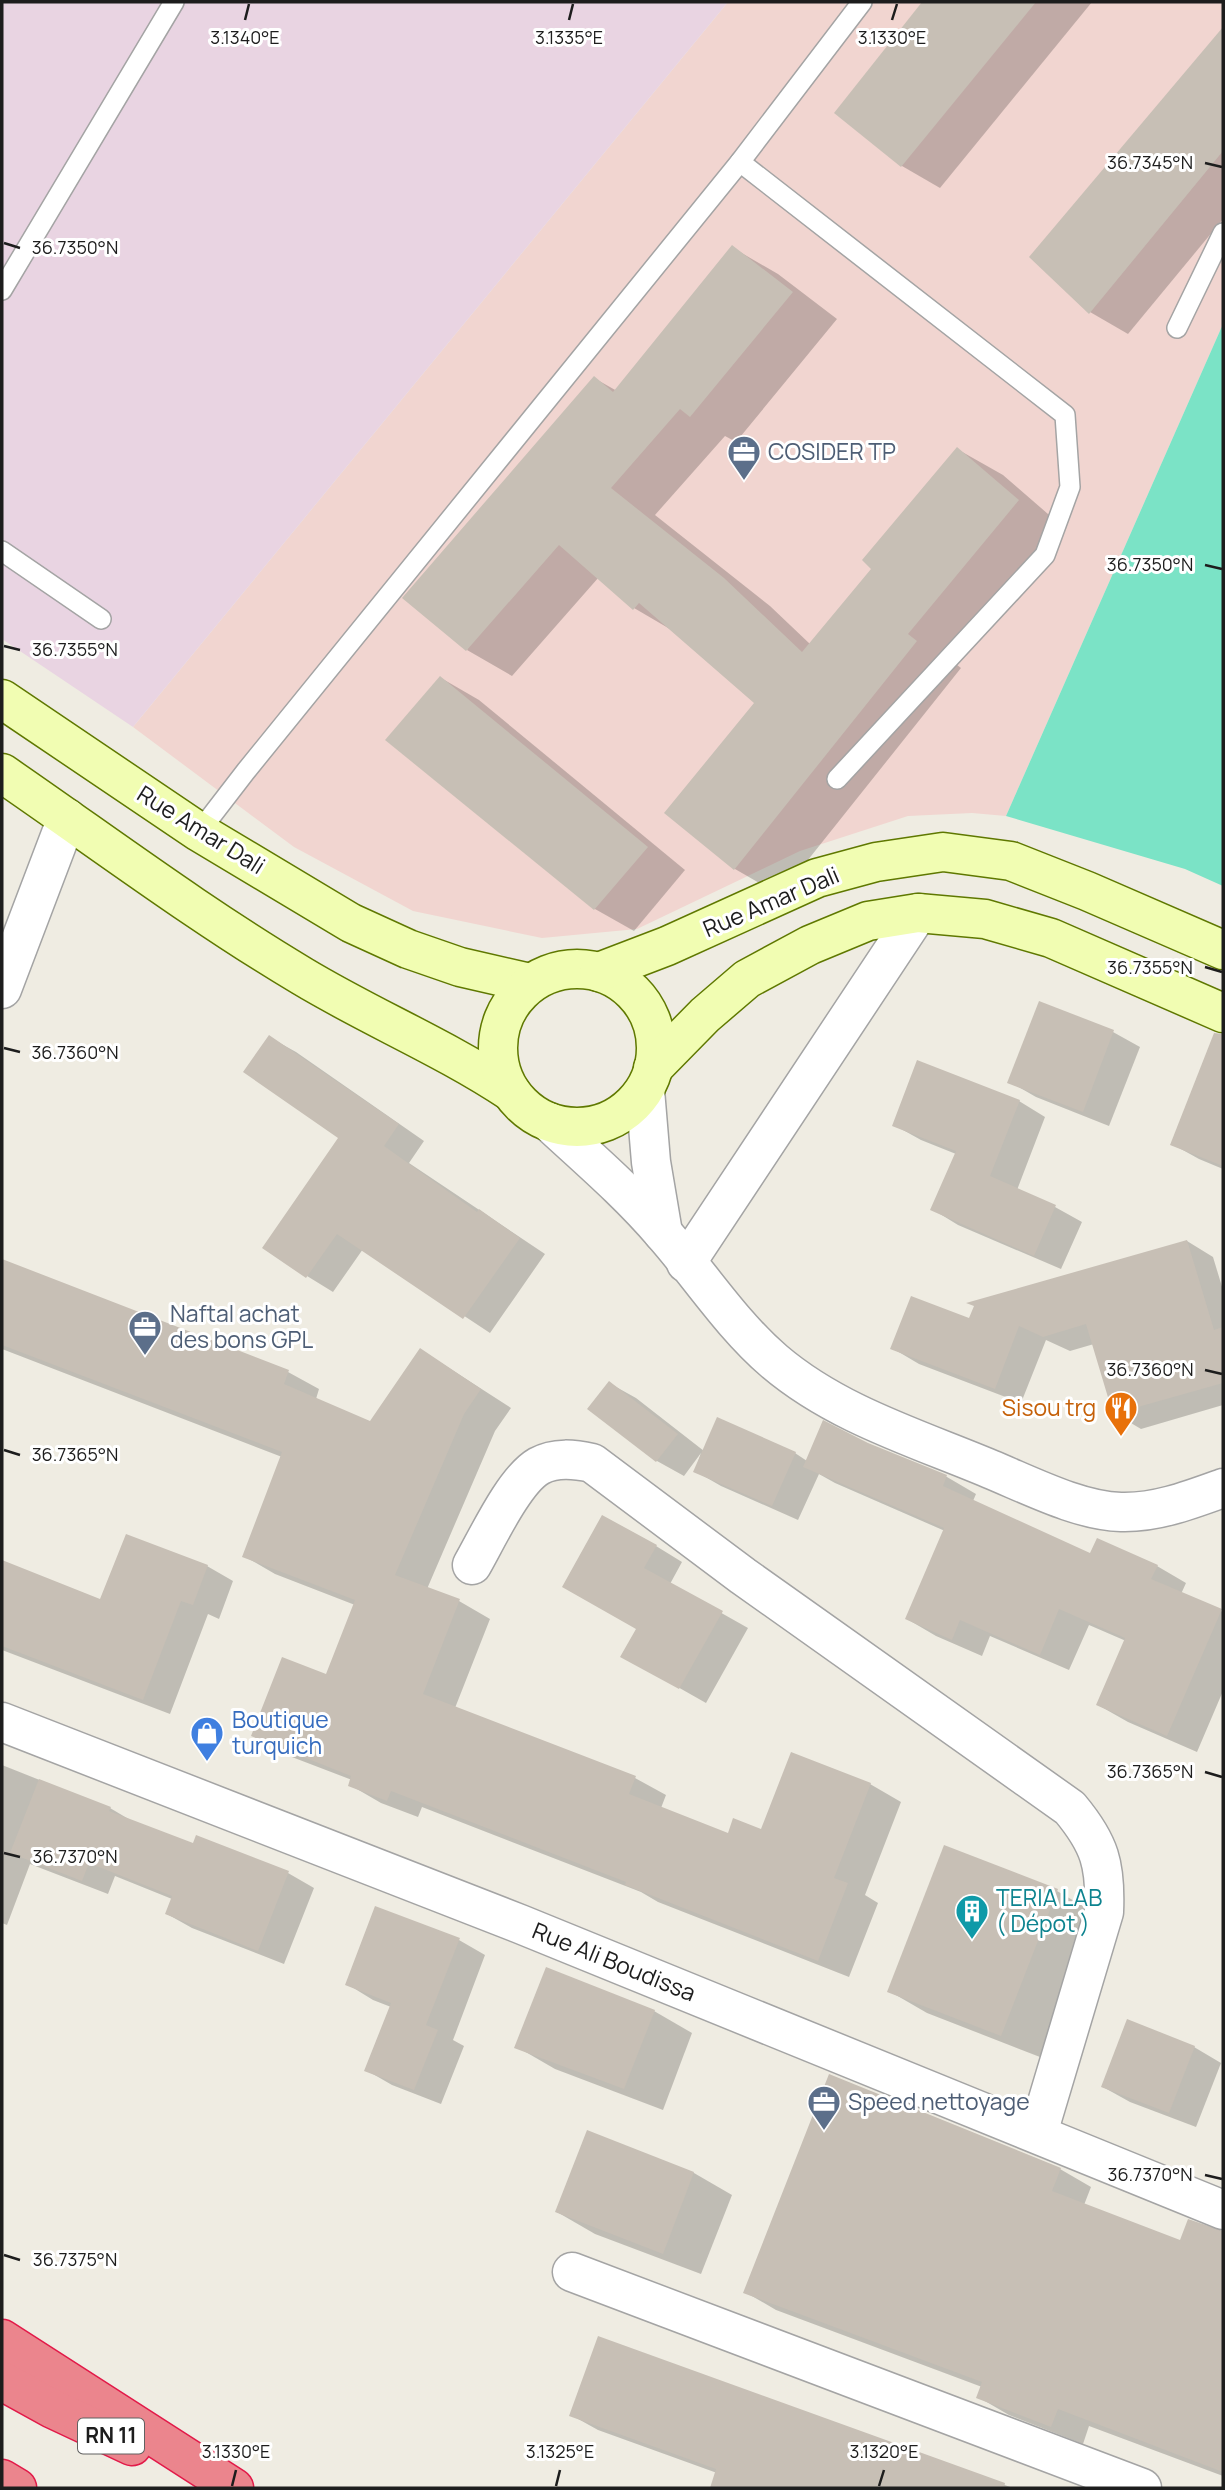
<svg xmlns="http://www.w3.org/2000/svg" width="1225" height="2490" viewBox="0 0 1225 2490" font-family="Manrope,sans-serif">
  <rect width="100%" height="100%" fill="#efece2"/>
  <path fill="#f1d5d0" d="M728,2H1223V324L1006,816L972,813L908,816L800,851L637,929L542,938L413,911L294,847L133,727Z"/>
  <path fill="#e9d4e2" d="M2,2H728L133,727L2,639Z"/>
  <path fill="#7be3c6" d="M1223,324V886L1185,869L1006,816Z"/>
  <g fill="#0003">
    <path d="M924,2H1092L940,188L902,166L836,113Z"/>
    <path d="M1212,43L1223,50V219L1128,334L1090,312Z"/>
    <path d="M733,248L778,274L837,319L736,442L725,436L655,515L770,606L810,644L874,568L957,449L1003,475L1063,527L952,661L961,668L780,895L735,869L666,813L757,702L675,632L634,608L599,577L512,676L467,650L594,378L617,391Z"/>
    <path d="M441,678L479,700L685,870L634,931L595,909L387,740Z"/>
    <path d="M1040,1003L1113,1032L1140,1047L1109,1126L1036,1097L1010,1082Z"/>
    <path d="M269,1037L296,1052L424,1141L409,1163L545,1254L490,1333L363,1249L333,1292L307,1276L340,1137Z"/>
    <path d="M1198,1080L1223,1090V1169L1199,1159L1172,1144Z"/>
    <path d="M1019,1101L1045,1117L1017,1190L1055,1207L1082,1222L1061,1269L958,1225L932,1209L956,1154L921,1140L894,1125Z"/>
    <path d="M1187,1241L1213,1257L1223,1290V1405L1141,1429L1114,1413L1094,1344L1070,1351L1046,1340L1021,1403L919,1364L892,1348Z"/>
    <path d="M2,1261L288,1372L319,1389L316,1399L371,1423L421,1350L511,1408L495,1431L427,1589L459,1601L490,1619L455,1708L635,1778L666,1795L661,1808L728,1835L762,1832L870,1784L901,1802L865,1895L878,1903L849,1977L658,1902L641,1892L422,1807L418,1817L381,1803L350,1785L352,1780L284,1754L253,1736L327,1676L355,1605L275,1574L244,1556L282,1457L2,1349Z"/>
    <path d="M609,1383L636,1398L704,1451L795,1453L807,1461L867,1445L947,1477L976,1494L973,1501L1091,1555L1157,1566L1186,1583L1181,1594L1223,1612V1691L1197,1752L1128,1722L1098,1705L1126,1641L1089,1625L1069,1670L990,1636L982,1656L936,1636L907,1619L945,1531L835,1483L819,1474L798,1520L721,1486L695,1471L701,1453L684,1476L657,1461L590,1408Z"/>
    <path d="M656,1546L682,1562L670,1584L748,1628L706,1703L623,1656L638,1628L564,1587Z"/>
    <path d="M2,1562L101,1601L207,1566L233,1581L219,1619L208,1614L170,1714L2,1650Z"/>
    <path d="M2,1765L110,1808L137,1824L194,1845L288,1873L314,1888L284,1964L192,1928L167,1914L172,1899L115,1876L108,1894L30,1864L7,1925L2,1923Z"/>
    <path d="M1057,1891L1095,1913L1040,2057L927,2013L889,1991Z"/>
    <path d="M459,1940L485,1955L453,2040L464,2046L441,2104L392,2085L366,2070L391,2007L373,2000L347,1984Z"/>
    <path d="M654,2011L692,2033L663,2110L555,2069L517,2047Z"/>
    <path d="M1194,2047L1221,2063L1196,2127L1130,2102L1103,2087Z"/>
    <path d="M588,2132L694,2173L732,2195L701,2274L595,2234L557,2212Z"/>
    <path d="M1060,2169L1091,2187L1084,2205L1181,2242L1214,2232H1223V2476L1089,2426L1083,2444L1009,2415L978,2397L982,2387L776,2310L745,2292Z"/>
    <path d="M599,2339L1013,2488H711L717,2473L598,2430L571,2415Z"/>
  </g>
  <g fill="#c7bfb5">
    <path d="M922,2H1036L901,167L834,113Z"/>
    <path d="M1223,27V151L1089,314L1029,257Z"/>
    <path d="M732,245L793,292L690,417L680,409L611,488L724,578L802,652L871,569L862,560L957,447L1019,500L908,634L917,641L734,870L664,813L754,703L639,603L633,610L559,545L466,651L402,598L594,376L613,392Z"/>
    <path d="M440,676L648,847L594,910L385,740Z"/>
    <path d="M1039,1001L1114,1030L1083,1112L1007,1083Z"/>
    <path d="M1214,1033L1223,1034V1166L1170,1145Z"/>
    <path d="M269,1035L399,1124L384,1146L477,1212L479,1209L520,1238L463,1319L337,1234L306,1278L262,1248L338,1138L243,1072Z"/>
    <path d="M917,1060L1020,1100L990,1176L1056,1205L1034,1256L930,1210L956,1151L892,1126Z"/>
    <path d="M1187,1240L1214,1330L1223,1327V1383L1113,1414L1086,1324L1043,1337L1019,1326L995,1389L890,1349L911,1296L969,1318L974,1306L966,1303Z"/>
    <path d="M2,1259L289,1370L284,1384L370,1421L420,1348L481,1389L464,1414L395,1575L460,1599L423,1694L636,1776L629,1794L728,1833L733,1818L761,1829L791,1752L871,1783L834,1878L848,1883L818,1961L625,1885L626,1882L391,1791L387,1801L348,1786L351,1776L251,1736L282,1657L326,1674L355,1600L242,1557L282,1452L2,1345Z"/>
    <path d="M609,1381L678,1434L656,1462L587,1409Z"/>
    <path d="M717,1417L796,1452L772,1506L693,1472Z"/>
    <path d="M823,1420L868,1443L947,1475L943,1486L1090,1553L1097,1538L1158,1565L1151,1579L1222,1609L1167,1736L1096,1705L1125,1638L1059,1609L1040,1655L960,1620L952,1640L905,1619L944,1528L803,1467Z"/>
    <path d="M602,1515L657,1545L644,1568L723,1611L679,1689L620,1657L636,1629L562,1587Z"/>
    <path d="M126,1534L208,1565L193,1605L181,1601L143,1700L2,1646V1560L100,1599Z"/>
    <path d="M39,1779L111,1807L109,1811L193,1843L196,1835L289,1871L258,1951L165,1914L172,1896L89,1863L82,1881L10,1853Z"/>
    <path d="M944,1845L1058,1889L1001,2036L887,1992Z"/>
    <path d="M375,1906L460,1938L426,2025L438,2030L414,2090L364,2071L391,2003L345,1985Z"/>
    <path d="M546,1967L655,2010L624,2089L514,2048Z"/>
    <path d="M1127,2019L1195,2046L1169,2113L1101,2087Z"/>
    <path d="M829,2074L1061,2168L1052,2191L1180,2240L1188,2219L1223,2231V2472L1058,2409L1051,2427L976,2398L982,2382L743,2293Z"/>
    <path d="M587,2130L694,2172L663,2254L555,2212Z"/>
    <path d="M598,2336L1005,2483L1004,2488H710L716,2469L569,2416Z"/>
  </g>
  <g fill="none" stroke-linecap="round" stroke-linejoin="round">
    <defs>
      <g id="lane">
        <path d="M740,162L1065,415L1070,487L1045,555L837,779"/>
        <path d="M2,290L174,2"/>
        <path d="M1177,328L1223,233"/>
        <path d="M2,551L101,619"/>
        <path d="M199,832L246,771L740,162L862,2"/>
      </g>
      <g id="street">
        <path d="M2,989L67,818"/>
        <path d="M645,1090L651,1162L663,1233"/>
        <path d="M549,1122C588,1158 629,1193 663,1233C700,1275 731,1324 774,1361C836,1414 916,1438 990,1469C1029,1485 1079,1511 1121,1512C1156,1513 1190,1500 1223,1488"/>
        <path d="M686,1263L918,913"/>
        <path d="M472,1565C487,1539 514,1480 539,1466C555,1457 574,1459 592,1463L743,1576L1070,1808C1100,1844 1106,1865 1104,1912L1038,2133"/>
        <path d="M2,1722L520,1924L1223,2210"/>
        <path d="M572,2272L1142,2488"/>
      </g>
      <g id="secondary">
        <path d="M2,699L199,832L351,923L408,949L460,967L530,983"/>
        <path d="M2,773C101,841 198,914 302,976C370,1017 445,1048 511,1092"/>
        <circle cx="577" cy="1048" r="79"/>
        <path d="M599,972L667,946L817,878L876,862L943,852L1011,861L1087,891L1223,950"/>
        <path d="M653,1068L705,1015L747,979L810,945L868,921L918,913L985,919L1051,938L1223,1013"/>
      </g>
      <g id="highway">
        <path d="M2,2339L234,2488"/>
        <path d="M2,2381L53,2409L132,2446"/>
        <path d="M2,2479L17,2488"/>
      </g>
    </defs>
    <use href="#lane" stroke="#a4a4a4" stroke-width="22"/>
    <use href="#street" stroke="#a4a4a4" stroke-width="41"/>
    <use href="#secondary" stroke="#5f7800" stroke-width="41"/>
    <use href="#highway" stroke="#e21a49" stroke-width="41"/>
    <use href="#lane" stroke="#fff" stroke-width="19"/>
    <use href="#street" stroke="#fff" stroke-width="38"/>
    <use href="#secondary" stroke="#f1fdb2" stroke-width="38"/>
    <use href="#highway" stroke="#eb858d" stroke-width="38"/>
  </g>
  <path fill="none" stroke="#1d1d1d" stroke-width="2.5" d="M245,20L249,4M569,20L573,4M892,20L897,4M1205,163L1222,167M4,243L20,248M1205,565L1222,569M4,646L20,650M1205,967L1222,972M4,1048L20,1052M1205,1370L1222,1374M4,1450L20,1455M1205,1772L1222,1777M4,1853L20,1857M1205,2175L1222,2179M4,2255L20,2260M232,2486L236,2470M556,2486L560,2470M879,2486L884,2470"/>
  <defs>
    <symbol id="office-pin" viewBox="-11 -11 22 30"><path d="M0 17L-7.5 6A9.5 9.5 0 1 1 7.5 6Z" fill="#5c6f8a" stroke="#fff"/><path d="M-6-3h4V-5.5h4V-3h4V5H-6ZM-1-4.5V-3h2v-1.5ZM-6 0V1H6V0Z" fill="#fff"/></symbol>
    <symbol id="restaurant-pin" viewBox="-11 -11 22 30"><path d="M0 17L-7.5 6A9.5 9.5 0 1 1 7.5 6Z" fill="#e8710a" stroke="#fff"/><path d="M-5-6h1v4h1v-4h1v4h1v-4h1v5L-1.5 .5V6h-2V.5L-5-1ZM5-6V6H3V1.5H1.5Q1.5-4 5-6Z" fill="#fff"/></symbol>
    <symbol id="shop-pin" viewBox="-11 -11 22 30"><path d="M0 17L-7.5 6A9.5 9.5 0 1 1 7.5 6Z" fill="#3f7fe0" stroke="#fff"/><path d="M-5-2.5h2.3a2.7 3.5 0 0 1 5.4 0H5L5.5 6h-11ZM-1.5-2.5h3a1.5 2.3 0 0 0-3 0Z" fill="#fff"/></symbol>
    <symbol id="building-pin" viewBox="-11 -11 22 30"><path d="M0 17L-7.5 6A9.5 9.5 0 1 1 7.5 6Z" fill="#0f9aa8" stroke="#fff"/><path d="M-4-6H4V6H1V3H-1V6H-4ZM-2.5-4.3h1.7v1.8h-1.7ZM.8-4.3h1.7v1.8H.8ZM-2.5-1h1.7V.8h-1.7ZM.8-1h1.7V.8H.8Z" fill="#fff"/></symbol>
  </defs>
  <g fill-rule="evenodd">
    <use href="#office-pin" x="725" y="433" width="38" height="52"/>
    <use href="#office-pin" x="126" y="1308" width="38" height="52"/>
    <use href="#restaurant-pin" x="1102" y="1389" width="38" height="52"/>
    <use href="#shop-pin" x="188" y="1714" width="38" height="52"/>
    <use href="#building-pin" x="953" y="1892" width="38" height="52"/>
    <use href="#office-pin" x="805" y="2083" width="38" height="52"/>
  </g>
  <g text-anchor="middle" stroke-width="6" stroke-linejoin="round" paint-order="stroke">
    <rect fill="#fff" stroke="#616161" stroke-width="2" x="78" y="2418.5" width="66" height="35" rx="5"/>
    <g font-size="21" font-weight="bold" fill="#1d1d1d">
      <text x="111" y="2443">RN 11</text>
    </g>
    <g font-size="23" fill="#4e5e75" stroke="#fff" text-anchor="start">
      <text x="768" y="460">COSIDER TP</text>
      <text x="170" y="1322">Naftal achat<tspan x="170" dy="26">des bons GPL</tspan></text>
      <text x="848" y="2110">Speed nettoyage</text>
    </g>
    <g font-size="23" fill="#1d1d1d" stroke="#fff">
      <text transform="translate(201 830) rotate(32)" y="8">Rue Amar Dali</text>
      <text transform="translate(771 902) rotate(-23)" y="8">Rue Amar Dali</text>
      <text transform="translate(614 1962) rotate(22)" y="8">Rue Ali Boudissa</text>
    </g>
    <g font-size="23" fill="#c56008" stroke="#fff" text-anchor="end">
      <text x="1096" y="1416">Sisou trg</text>
    </g>
    <g font-size="23" fill="#366cbe" stroke="#fff" text-anchor="start">
      <text x="232" y="1728">Boutique<tspan x="232" dy="26">turquich</tspan></text>
    </g>
    <g font-size="23" fill="#0d838f" stroke="#fff" text-anchor="start">
      <text x="996" y="1906">TERIA LAB<tspan x="996" dy="26">( Dépot )</tspan></text>
    </g>
  </g>
  <g font-size="18" text-anchor="middle" fill="#1d1d1d" stroke="#fff" stroke-width="6" stroke-linejoin="round" paint-order="stroke">
    <text x="569" y="44">3.1335°E</text>
    <text x="245" y="44">3.1340°E</text>
    <text x="892" y="44">3.1330°E</text>
    <text x="1150" y="169">36.7345°N</text>
    <text x="75" y="254">36.7350°N</text>
    <text x="1150" y="571">36.7350°N</text>
    <text x="75" y="656">36.7355°N</text>
    <text x="1150" y="974">36.7355°N</text>
    <text x="75" y="1059">36.7360°N</text>
    <text x="1150" y="1376">36.7360°N</text>
    <text x="75" y="1461">36.7365°N</text>
    <text x="1150" y="1778">36.7365°N</text>
    <text x="75" y="1863">36.7370°N</text>
    <text x="1150" y="2181">36.7370°N</text>
    <text x="75" y="2266">36.7375°N</text>
    <text x="236" y="2458">3.1330°E</text>
    <text x="560" y="2458">3.1325°E</text>
    <text x="884" y="2458">3.1320°E</text>
  </g>
  <rect width="1225" height="2490" fill="none" stroke="#1d1d1d" stroke-width="7"/>
</svg>
